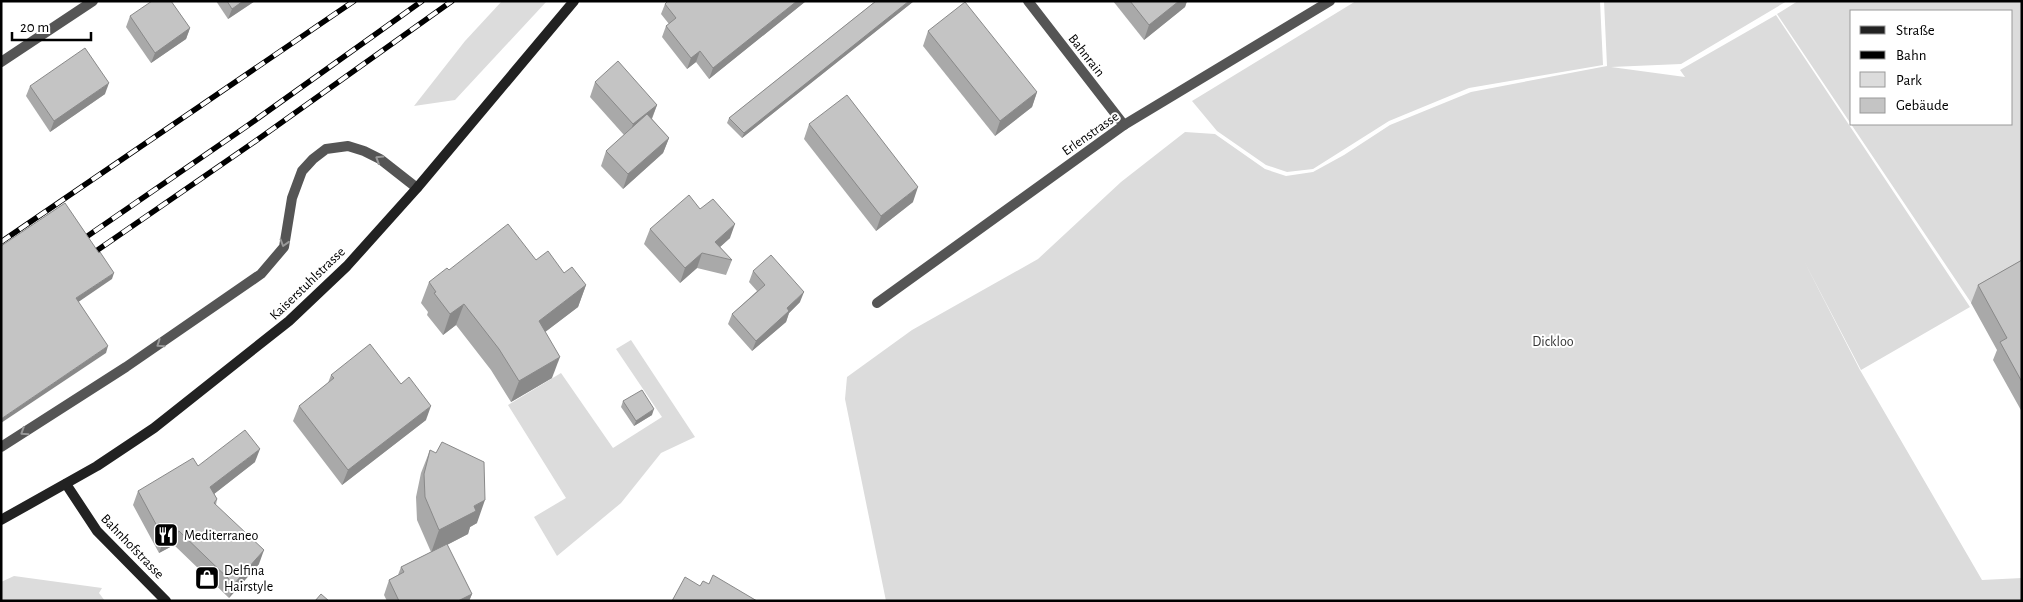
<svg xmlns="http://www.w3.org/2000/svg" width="2023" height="602" viewBox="0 0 2023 602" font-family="'Alegreya Sans',sans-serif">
  <rect width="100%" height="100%" fill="#fff"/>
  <g fill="#dcdcdc" fill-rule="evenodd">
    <path d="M502,1H547L455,100L414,106L465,41Z"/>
    <path d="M1356,1H1600L1603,65L1469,88L1389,121L1313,169L1287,172L1266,165L1217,131L1192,101Z"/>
    <path d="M1604,1H1787L1681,64L1611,67L1685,77L1680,70L1776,15L1970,307L1861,370L1804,261L1860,370L1982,580L2022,578V601H886L845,399L847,377L912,330L1038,259L1121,182L1185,132L1215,134L1265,169L1286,176L1313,172L1344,155L1390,125L1471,92L1607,66Z"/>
    <path d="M1798,1H2022V276L1974,307L1777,14ZM1852,11H2012V124H1852Z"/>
    <path d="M631,340L695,437L661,453L621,503L557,556L534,517L566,498L508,405L561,373L613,448L662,417L616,349Z"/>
    <path d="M14,576L102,588L99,593L105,601H1V582Z"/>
  </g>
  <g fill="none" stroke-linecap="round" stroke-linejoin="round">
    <path stroke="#555" stroke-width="10" d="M1,447L126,367L261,274L284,247L292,198L302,171L313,159L326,149L348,146L364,151L380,159L417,188"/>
    <g stroke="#555" stroke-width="10">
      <path d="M1028,1L1124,125"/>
      <path d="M1,62L93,1"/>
      <path d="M877,303L1124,125L1330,1"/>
    </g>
    <g stroke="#222" stroke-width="10">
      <path d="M66,484L97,531L166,601"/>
      <path d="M1,520L97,466L154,428L289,321L347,266L417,188L574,1"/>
    </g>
    <defs>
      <g id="rail">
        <path d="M1,242L354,1"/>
        <path d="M76,244L247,126L422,1"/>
        <path d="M86,258L257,140L452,1"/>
      </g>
    </defs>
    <use href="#rail" stroke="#000" stroke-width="5.5"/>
    <use href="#rail" stroke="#fff" stroke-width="4" stroke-dasharray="11" stroke-linecap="butt"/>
  </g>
  <g fill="#a9a9a9">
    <path d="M216,1H255L228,19Z"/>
    <path d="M668,1H806L709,79L696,62L687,69L662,37L666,26L669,24L661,14L665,4Z"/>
    <path d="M876,1H914L742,138L727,123L729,118Z"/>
    <path d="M1113,1H1187L1185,7L1144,40Z"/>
    <path d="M130,16L190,28L186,39L151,63L126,27Z"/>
    <path d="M928,31L1037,92L1032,107L995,136L923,46Z"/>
    <path d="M595,82L657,105L652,119L669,138L663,153L623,189L601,166L606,151L624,135L590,97Z"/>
    <path d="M30,86L105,94L50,132L26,96Z"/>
    <path d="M809,124L913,202L876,231L804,139Z"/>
    <path d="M700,209L730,238L720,247L732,260L726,275L697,268L680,283L644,244L650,229Z"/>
    <path d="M536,260L564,273L586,285L578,307L545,332L552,378L511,402L491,370L456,325L443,335L427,315L428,312L421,303L429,282L449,270Z"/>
    <path d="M2022,260V412L1993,360L1997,350L1971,303L1978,285Z"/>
    <path d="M753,271L800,302L789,313L786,322L752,351L728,324L732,314L757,291L749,282Z"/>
    <path d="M331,375L401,384L426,420L342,485L293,421L299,406L328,383Z"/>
    <path d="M623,401L652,415L634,426L621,407Z"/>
    <path d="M430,450L477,523L470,527L468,534L447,545L472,594L469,601H387L384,595L389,580L398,575L401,567L431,552L417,520L416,497L421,473Z"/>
    <path d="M255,462L214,494L217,499L216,505L259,564L229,598L174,545L159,553L133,505L138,491L198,466Z"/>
  </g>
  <g fill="#898989">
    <path d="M243,1H255L228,19L232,9Z"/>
    <path d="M797,1H806L709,79L713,68Z"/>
    <path d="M909,1H914L742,138L744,133Z"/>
    <path d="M1179,1H1187L1185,7L1144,40L1149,25Z"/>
    <path d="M190,28L186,39L151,63L155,53Z"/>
    <path d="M700,51L696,62L687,69L691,58Z"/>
    <path d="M109,83L105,94L50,132L54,121Z"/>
    <path d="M1037,92L1032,107L995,136L1000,121Z"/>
    <path d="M657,105L651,120L628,139L633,124Z"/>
    <path d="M669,138L663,153L623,189L628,174Z"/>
    <path d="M918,187L913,202L876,231L881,216Z"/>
    <path d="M735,224L730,238L711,255L715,242Z"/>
    <path d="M702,253L697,268L680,283L685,268Z"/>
    <path d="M114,273L112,279L74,305L76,298Z"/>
    <path d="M586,285L578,307L532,342L539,321Z"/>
    <path d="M804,292L800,302L789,313L786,322L752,351L756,341L787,308Z"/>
    <path d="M464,304L456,325L443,335L450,314Z"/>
    <path d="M108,346L106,353L1,423V419Z"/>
    <path d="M560,357L552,378L511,402L519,381Z"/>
    <path d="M431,406L426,420L342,485L348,470Z"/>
    <path d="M654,409L652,415L634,426L636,421Z"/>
    <path d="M260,449L255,462L205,501L210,487Z"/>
    <path d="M485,500L477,523L470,527L468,534L431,553L439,530L474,506Z"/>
    <path d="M179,531L174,545L159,553L164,539Z"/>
    <path d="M264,550L259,564L229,598L234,584Z"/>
    <path d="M472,594L469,601H458Z"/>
  </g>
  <g fill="#c4c4c4" stroke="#898989">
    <path d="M152,1H171L190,28L155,53L130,16Z"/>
    <path d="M227,1H243L232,9Z"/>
    <path d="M668,1H797L713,68L700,51L691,58L666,26L676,18L665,4Z"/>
    <path d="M876,1H909L744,133L729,118Z"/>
    <path d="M1130,1H1179L1149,25Z"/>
    <path d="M965,2L1037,92L1000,121L928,31Z"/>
    <path d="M85,48L109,83L54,121L30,86Z"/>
    <path d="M618,61L657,105L633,124L595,82Z"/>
    <path d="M847,95L918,187L881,216L809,124Z"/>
    <path d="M647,114L669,138L628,174L606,151Z"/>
    <path d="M689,195L700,209L713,199L735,224L715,242L732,260L702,253L685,268L650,229Z"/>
    <path d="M65,203L99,253L100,252L114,273L76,298L108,346L1,419V246Z"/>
    <path d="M508,224L536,260L548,251L564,273L572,267L586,285L539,321L560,357L519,381L499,349L464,304L450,314L434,293L436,292L429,282L447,268L449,270Z"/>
    <path d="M771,255L804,292L787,308L789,311L756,341L732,314L765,285L753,271Z"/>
    <path d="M2022,260V382L2000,342L2007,338L1978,285Z"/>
    <path d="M370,344L401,384L409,377L431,406L348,470L299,406L334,378L331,375Z"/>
    <path d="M642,390L654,409L636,421L623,401Z"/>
    <path d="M245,430L260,449L210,487L217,499L214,503L264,550L234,584L179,531L164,539L138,491L193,458L198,466Z"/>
    <path d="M442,442L484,462L485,500L474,506L476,511L439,530L425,497L424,474L430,450L436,453Z"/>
    <path d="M447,544L472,594L458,601H399L389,580L404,572L401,567Z"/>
    <path d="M713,575L757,601H672L685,577L700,586L703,581L709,584Z"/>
    <path d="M321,594L329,601H315Z"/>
  </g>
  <defs><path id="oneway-chevron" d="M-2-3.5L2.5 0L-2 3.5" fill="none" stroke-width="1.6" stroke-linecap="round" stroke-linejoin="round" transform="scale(1.25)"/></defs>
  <g stroke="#999">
    <use href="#oneway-chevron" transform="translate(379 159) rotate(-148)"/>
    <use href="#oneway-chevron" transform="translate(284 243) rotate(107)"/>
    <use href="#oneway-chevron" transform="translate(160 344) rotate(146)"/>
    <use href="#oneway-chevron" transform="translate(24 432) rotate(147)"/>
  </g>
  <defs>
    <symbol id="restaurant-square" viewBox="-11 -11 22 22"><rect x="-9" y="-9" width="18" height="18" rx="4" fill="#000" stroke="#fff"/><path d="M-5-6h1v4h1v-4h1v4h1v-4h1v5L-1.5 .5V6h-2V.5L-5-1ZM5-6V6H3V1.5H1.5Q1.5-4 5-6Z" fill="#fff"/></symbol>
    <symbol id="shop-square" viewBox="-11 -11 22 22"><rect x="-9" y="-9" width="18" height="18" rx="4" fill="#000" stroke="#fff"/><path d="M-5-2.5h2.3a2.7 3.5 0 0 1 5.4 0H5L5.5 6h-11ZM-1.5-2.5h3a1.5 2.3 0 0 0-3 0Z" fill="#fff"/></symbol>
  </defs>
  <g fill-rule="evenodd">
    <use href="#restaurant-square" x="152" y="521" width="28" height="28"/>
    <use href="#shop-square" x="193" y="564" width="28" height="28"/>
  </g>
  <g text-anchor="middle" stroke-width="4" stroke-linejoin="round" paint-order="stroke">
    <g font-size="14" fill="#000" stroke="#fff">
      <text transform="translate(1087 55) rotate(52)" y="5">Bahnrain</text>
      <text transform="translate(1090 133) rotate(-35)" y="5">Erlenstrasse</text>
      <text transform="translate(307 283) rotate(-44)" y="5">Kaiserstuhlstrasse</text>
      <text transform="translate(133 546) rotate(46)" y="5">Bahnhofstrasse</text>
    </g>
    <g font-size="14" fill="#333" stroke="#fff">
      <text x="1553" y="346">Dickloo</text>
    </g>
    <g font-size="14" fill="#000" stroke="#fff" text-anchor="start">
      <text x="184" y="540">Mediterraneo</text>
      <text x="224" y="575">Delfina<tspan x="224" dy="16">Hairstyle</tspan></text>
    </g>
  </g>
  <rect width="2023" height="602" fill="none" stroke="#000000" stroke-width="5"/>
  <rect x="1850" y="10" width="162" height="115" fill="#ffffff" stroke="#999999"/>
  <rect x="1860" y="26" width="25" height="8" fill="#222222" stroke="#999999"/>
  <text x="1896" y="35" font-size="15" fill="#000000">Straße</text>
  <rect x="1860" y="51" width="25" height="8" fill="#000000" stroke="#999999"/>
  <text x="1896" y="60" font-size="15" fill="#000000">Bahn</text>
  <rect x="1860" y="72" width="25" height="15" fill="#dcdcdc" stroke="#999999"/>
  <text x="1896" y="85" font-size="15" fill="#000000">Park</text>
  <rect x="1860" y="98" width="25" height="15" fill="#c4c4c4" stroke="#999999"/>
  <text x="1896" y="110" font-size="15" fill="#000000">Gebäude</text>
  <path d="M12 32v8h79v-8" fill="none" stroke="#000000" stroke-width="2.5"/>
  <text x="20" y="32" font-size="15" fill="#000000" stroke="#ffffff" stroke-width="4" paint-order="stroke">20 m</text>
</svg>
